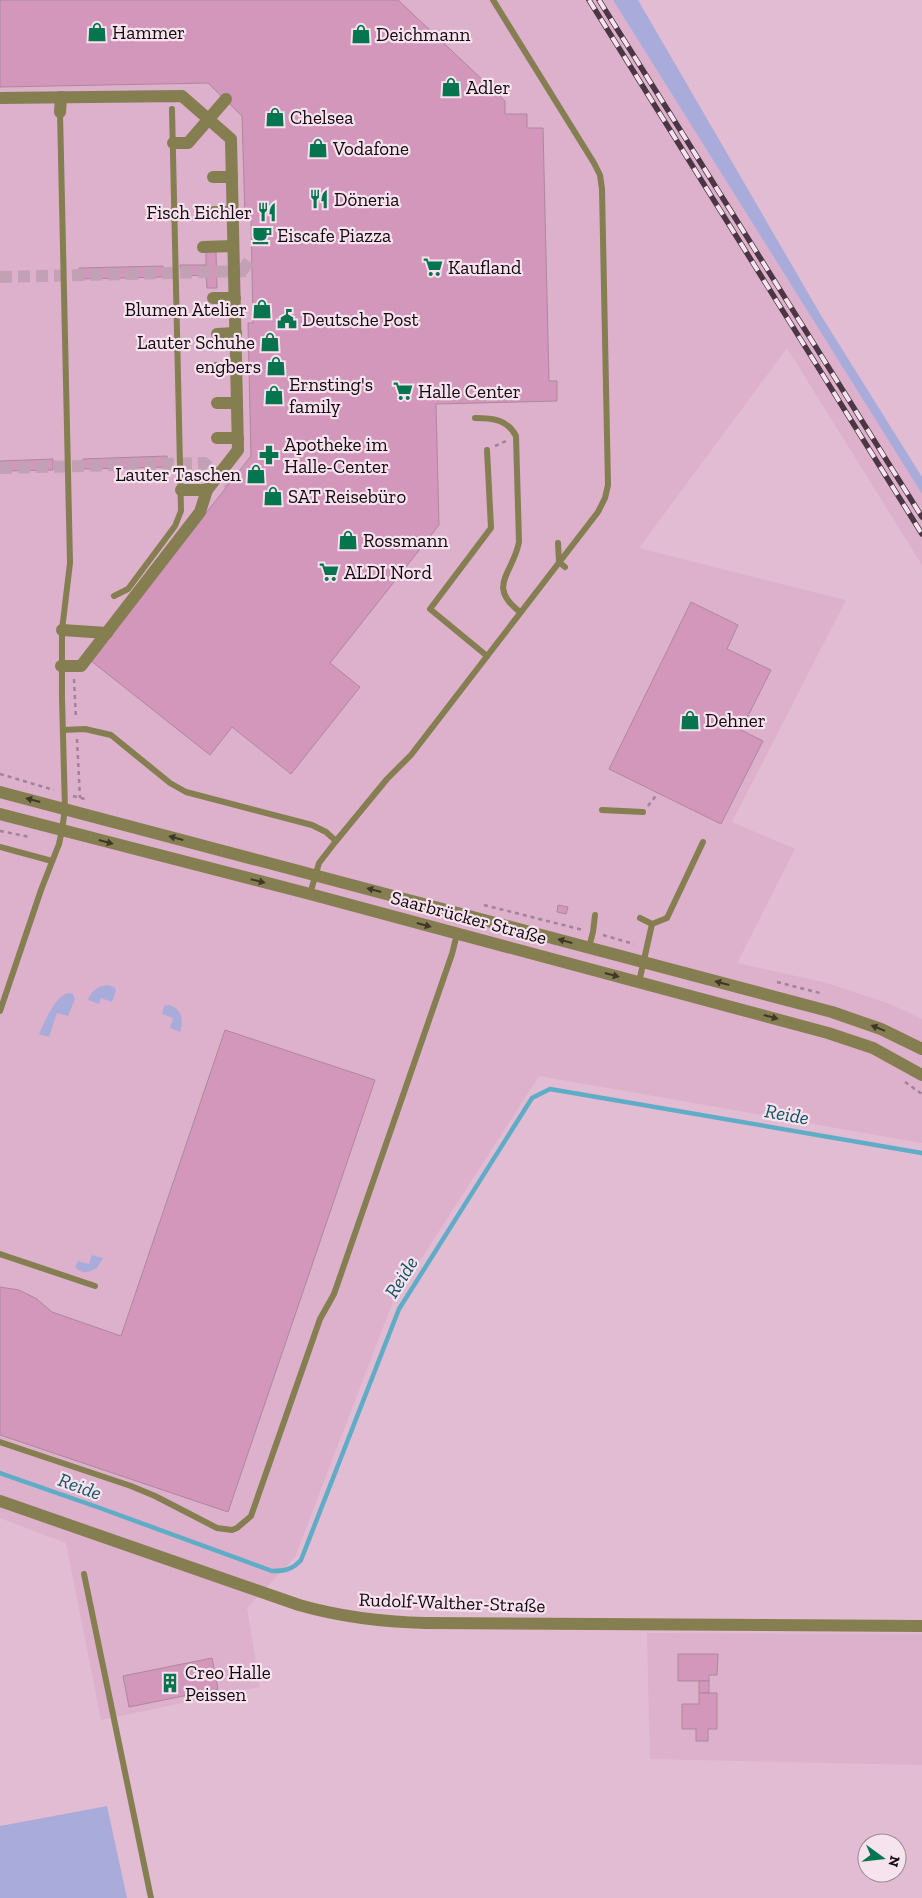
<svg xmlns="http://www.w3.org/2000/svg" width="922" height="1898" viewBox="0 0 922 1898" font-family="'Zilla Slab',serif">
  <rect width="100%" height="100%" fill="#e2bcd2"/>
  <g fill="#ddb0cc">
    <path d="M0,0H613L922,494V565L787,348L639,548L846,600L732,822L795,849L737,963L827,983L890,1004L922,1019V1143L539,1076L392,1304L295,1557L247,1608L260,1687L101,1720L66,1543L0,1518Z"/>
    <path d="M647,1633L922,1634V1765L650,1759Z"/>
  </g>
  <g fill="#a9acdb">
    <path d="M613,0H638L822,317L922,477V494Z"/>
    <path d="M108,985L114,987L116,991L112,1002L101,998L99,1004L88,1000C92,990 98,986 108,985Z"/>
    <path d="M68,993L73,994L75,999L68,1016L57,1013L49,1037L39,1034C44,1023 55,996 68,993Z"/>
    <path d="M169,1005C182,1009 184,1020 180,1032L170,1028L173,1018L162,1014L164,1006Z"/>
    <path d="M92,1255L103,1258L97,1268C89,1272 82,1275 75,1267L78,1261L89,1264Z"/>
    <path d="M107,1806L127,1898H0V1826Z"/>
  </g>
  <g fill="none" stroke-linecap="round" stroke-linejoin="round">
    <path stroke="#5facc6" stroke-width="4.5" d="M0,1473L100,1508L272,1571C284,1571 292,1570 301,1560L399,1309L532,1098L550,1089L922,1153"/>
  </g>
  <g fill="#d297bb" stroke="#ac889d">
    <path d="M0,0H398L505,101V114H527V128H543L549,381H557V401L436,404L439,525L330,663L360,687L291,774L232,727L210,755L90,660L251,456L248,323H253L251,219L250,218H245L242,116L208,83L0,87Z"/>
    <path d="M206,251H216L217,288H207L206,275L181,276L180,265H206Z"/>
    <path d="M163,266V277L80,279L79,268Z"/>
    <path d="M167,456L168,467L83,469V459Z"/>
    <path d="M53,459V470L0,471V461Z"/>
    <path d="M691,602L738,625L727,649L771,670L741,730L763,741L721,824L609,769Z"/>
    <path d="M558,905L568,907L566,914L557,912Z"/>
    <path d="M225,1030L375,1080L228,1512L0,1435V1287L19,1290L37,1299L52,1312L121,1336Z"/>
    <path d="M678,1654H718L717,1675H709V1681H678Z"/>
    <path d="M212,1658L218,1689L129,1707L123,1676Z"/>
    <rect x="699" y="1681" width="10" height="12"/>
    <path d="M699,1693H717V1729H708V1741H696V1729H682V1704H699Z"/>
  </g>
  <g fill="none" stroke-linecap="round" stroke-linejoin="round">
    <g stroke="#c3a1b5" stroke-width="12" stroke-dasharray="12 6" stroke-linecap="butt">
      <path d="M242,271L251,258"/>
      <path d="M0,277L251,271"/>
      <path d="M0,468L204,463L229,483"/>
    </g>
    <g stroke="#a18395" stroke-width="2.5" stroke-dasharray="4 4" stroke-linecap="butt">
      <path d="M495,446L506,441"/>
      <path d="M74,679L76,719"/>
      <path d="M77,739L80,798"/>
      <path d="M0,774L54,790"/>
      <path d="M73,796L85,799"/>
      <path d="M648,806L658,793"/>
      <path d="M0,831L30,837"/>
      <path d="M484,905L583,930"/>
      <path d="M603,935L634,944"/>
      <path d="M777,982L820,993"/>
      <path d="M905,1082L922,1094"/>
    </g>
    <g stroke="#847e50" stroke-width="6">
      <path d="M475,418C492,418 507,419 516,436L519,542C513,574 486,586 520,612"/>
      <path d="M487,450L491,528L430,609L487,656"/>
      <path d="M558,543L559,562L565,567"/>
      <path d="M114,596L128,589L175,526L181,511L172,109"/>
      <path d="M63,730L85,729L111,735L170,783L186,792L312,825L326,832L336,841L319,863L310,894"/>
      <path d="M602,810L643,812"/>
      <path d="M336,841L387,779L411,755L598,512L605,498L608,485L602,189L600,175L594,163L493,0"/>
      <path d="M0,847L52,861"/>
      <path d="M640,918L652,924"/>
      <path d="M589,947L593,932L595,915"/>
      <path d="M639,982L652,924L667,918L703,842"/>
      <path d="M0,1011L41,890L59,844L62,830L65,809L62,699V630L70,563L60,112"/>
      <path d="M0,1254L95,1286"/>
      <path d="M0,1442L131,1486L155,1496L217,1528L232,1530L237,1528L251,1516L320,1319L334,1294L452,954L457,934"/>
      <path d="M84,1574L151,1898"/>
    </g>
    <g stroke="#847e50" stroke-width="12">
      <path d="M0,98L182,96L231,139L238,450L207,490L200,512L81,666H61"/>
      <path d="M60,112L61,97"/>
      <path d="M173,143H188L226,99"/>
      <path d="M213,177H232"/>
      <path d="M214,212H233"/>
      <path d="M203,247L233,246"/>
      <path d="M213,298H235"/>
      <path d="M217,334L236,333"/>
      <path d="M216,368H236"/>
      <path d="M217,403H237"/>
      <path d="M217,438H238"/>
      <path d="M181,490H207"/>
      <path d="M62,630L107,633"/>
      <path d="M0,792L832,1012L881,1029L922,1049"/>
      <path d="M0,814L310,894L828,1033L873,1048L922,1075"/>
      <path d="M0,1501L299,1605C341,1617 382,1622 426,1623L922,1626"/>
    </g>
    <defs>
      <g id="rail">
        <path d="M589,0L922,534"/>
        <path d="M599,0L922,517"/>
      </g>
    </defs>
    <use href="#rail" stroke="#4a3743" stroke-width="5.5"/>
    <use href="#rail" stroke="#f7e3ee" stroke-width="4" stroke-dasharray="11" stroke-linecap="butt"/>
  </g>
  <defs><path id="oneway-solid" d="M-6-.8H1V-3.2L6.5 0L1 3.2V.8H-6Z" transform="scale(1.25)"/></defs>
  <g fill="#403729">
    <use href="#oneway-solid" transform="translate(33 800) rotate(-165)"/>
    <use href="#oneway-solid" transform="translate(176 838) rotate(-165)"/>
    <use href="#oneway-solid" transform="translate(106 842) rotate(15)"/>
    <use href="#oneway-solid" transform="translate(258 881) rotate(14)"/>
    <use href="#oneway-solid" transform="translate(374 890) rotate(-165)"/>
    <use href="#oneway-solid" transform="translate(424 925) rotate(15)"/>
    <use href="#oneway-solid" transform="translate(565 941) rotate(-165)"/>
    <use href="#oneway-solid" transform="translate(612 975) rotate(15)"/>
    <use href="#oneway-solid" transform="translate(722 983) rotate(-165)"/>
    <use href="#oneway-solid" transform="translate(771 1017) rotate(15)"/>
    <use href="#oneway-solid" transform="translate(878 1028) rotate(-158)"/>
  </g>
  <defs>
    <symbol id="shop-bare" viewBox="-9 -9 18 18"><path d="M-5-2.5h2.3a2.7 3.5 0 0 1 5.4 0H5L5.5 6h-11ZM-1.5-2.5h3a1.5 2.3 0 0 0-3 0Z" fill="#05754f" stroke="#f7e3ee" stroke-width="2.5" paint-order="stroke"/></symbol>
    <symbol id="restaurant-bare" viewBox="-9 -9 18 18"><path d="M-5-6h1v4h1v-4h1v4h1v-4h1v5L-1.5 .5V6h-2V.5L-5-1ZM5-6V6H3V1.5H1.5Q1.5-4 5-6Z" fill="#05754f" stroke="#f7e3ee" stroke-width="2.5" paint-order="stroke"/></symbol>
    <symbol id="cafe-bare" viewBox="-9 -9 18 18"><path d="M-5.5-4.5H6V0H3Q3 3.5 0 3.5H-2.5Q-5.5 3.5-5.5 0ZM3-3.2v2h1.7v-2ZM-6 4.5H4V6H-6Z" fill="#05754f" stroke="#f7e3ee" stroke-width="2.5" paint-order="stroke"/></symbol>
    <symbol id="supermarket-bare" viewBox="-9 -9 18 18"><path d="M-6-5.5h2.5l.6 2H6L4.5 2H-2.5L-4.4-4H-6ZM-1.5 3.2a1.3 1.3 0 1 0 .1 0ZM3 3.2a1.3 1.3 0 1 0 .1 0Z" fill="#05754f" stroke="#f7e3ee" stroke-width="2.5" paint-order="stroke"/></symbol>
    <symbol id="civic-bare" viewBox="-9 -9 18 18"><path d="M-.6-6.5H3V-4.5H.6V-3L4-1V1h2V6H-6V1h2V-1L-.6-3ZM-1.2 2.5V6h2.4V2.5Z" fill="#05754f" stroke="#f7e3ee" stroke-width="2.5" paint-order="stroke"/></symbol>
    <symbol id="pharmacy-bare" viewBox="-9 -9 18 18"><path d="M-2-6h4v4h4v4h-4v4h-4v-4h-4v-4h4Z" fill="#05754f" stroke="#f7e3ee" stroke-width="2.5" paint-order="stroke"/></symbol>
    <symbol id="building-bare" viewBox="-9 -9 18 18"><path d="M-4-6H4V6H1V3H-1V6H-4ZM-2.5-4.3h1.7v1.8h-1.7ZM.8-4.3h1.7v1.8H.8ZM-2.5-1h1.7V.8h-1.7ZM.8-1h1.7V.8H.8Z" fill="#05754f" stroke="#f7e3ee" stroke-width="2.5" paint-order="stroke"/></symbol>
  </defs>
  <g fill-rule="evenodd">
    <use href="#shop-bare" x="83" y="18" width="28" height="28"/>
    <use href="#shop-bare" x="347" y="20" width="28" height="28"/>
    <use href="#shop-bare" x="437" y="73" width="28" height="28"/>
    <use href="#shop-bare" x="261" y="103" width="28" height="28"/>
    <use href="#shop-bare" x="304" y="134" width="28" height="28"/>
    <use href="#restaurant-bare" x="305" y="185" width="28" height="28"/>
    <use href="#restaurant-bare" x="253" y="198" width="28" height="28"/>
    <use href="#cafe-bare" x="248" y="221" width="28" height="28"/>
    <use href="#supermarket-bare" x="419" y="253" width="28" height="28"/>
    <use href="#shop-bare" x="248" y="295" width="28" height="28"/>
    <use href="#civic-bare" x="273" y="305" width="28" height="28"/>
    <use href="#shop-bare" x="256" y="328" width="28" height="28"/>
    <use href="#shop-bare" x="262" y="352" width="28" height="28"/>
    <use href="#supermarket-bare" x="389" y="377" width="28" height="28"/>
    <use href="#shop-bare" x="260" y="381" width="28" height="28"/>
    <use href="#pharmacy-bare" x="255" y="441" width="28" height="28"/>
    <use href="#shop-bare" x="242" y="460" width="28" height="28"/>
    <use href="#shop-bare" x="259" y="482" width="28" height="28"/>
    <use href="#shop-bare" x="334" y="526" width="28" height="28"/>
    <use href="#supermarket-bare" x="315" y="558" width="28" height="28"/>
    <use href="#shop-bare" x="676" y="706" width="28" height="28"/>
    <use href="#building-bare" x="156" y="1669" width="28" height="28"/>
  </g>
  <g text-anchor="middle" stroke-width="4.5" stroke-linejoin="round" paint-order="stroke">
    <g font-size="19" fill="#13070f" stroke="#f7e3ee" text-anchor="start">
      <text x="112" y="39">Hammer</text>
      <text x="376" y="41">Deichmann</text>
      <text x="466" y="94">Adler</text>
      <text x="290" y="124">Chelsea</text>
      <text x="333" y="155">Vodafone</text>
      <text x="334" y="206">Döneria</text>
      <text x="252" y="219" text-anchor="end">Fisch Eichler</text>
      <text x="277" y="242">Eiscafe Piazza</text>
      <text x="448" y="274">Kaufland</text>
      <text x="247" y="316" text-anchor="end">Blumen Atelier</text>
      <text x="302" y="326">Deutsche Post</text>
      <text x="255" y="349" text-anchor="end">Lauter Schuhe</text>
      <text x="261" y="373" text-anchor="end">engbers</text>
      <text x="289" y="391">Ernsting's<tspan x="289" dy="22">family</tspan></text>
      <text x="418" y="398">Halle Center</text>
      <text x="284" y="451">Apotheke im<tspan x="284" dy="22">Halle-Center</tspan></text>
      <text x="241" y="481" text-anchor="end">Lauter Taschen</text>
      <text x="288" y="503">SAT Reisebüro</text>
      <text x="363" y="547">Rossmann</text>
      <text x="344" y="579">ALDI Nord</text>
      <text x="705" y="727">Dehner</text>
      <text x="185" y="1679">Creo Halle<tspan x="185" dy="22">Peissen</tspan></text>
    </g>
    <g font-size="19" fill="#13070f" stroke="#f7e3ee">
      <text transform="translate(469 917) rotate(15)" y="7">Saarbrücker Straße</text>
      <text transform="translate(452 1602) rotate(2)" y="7">Rudolf-Walther-Straße</text>
    </g>
    <g font-size="20" font-style="italic" fill="#135466" stroke="#f7e3ee">
      <text transform="translate(787 1114) rotate(10)" y="7">Reide</text>
      <text transform="translate(401 1277) rotate(-58)" y="7">Reide</text>
      <text transform="translate(80 1486) rotate(20)" y="7">Reide</text>
    </g>
  </g>
  <g transform="translate(882 1858) rotate(105)"><circle r="24" fill="#f7e3ee" stroke="#9c8b95"/>
  <path d="M0-4L9 19L0 12L-9 19Z" fill="#05754f"/>
  <text y="-8" font-size="14" font-weight="bold" text-anchor="middle" fill="#13070f">N</text>
  </g>
</svg>
